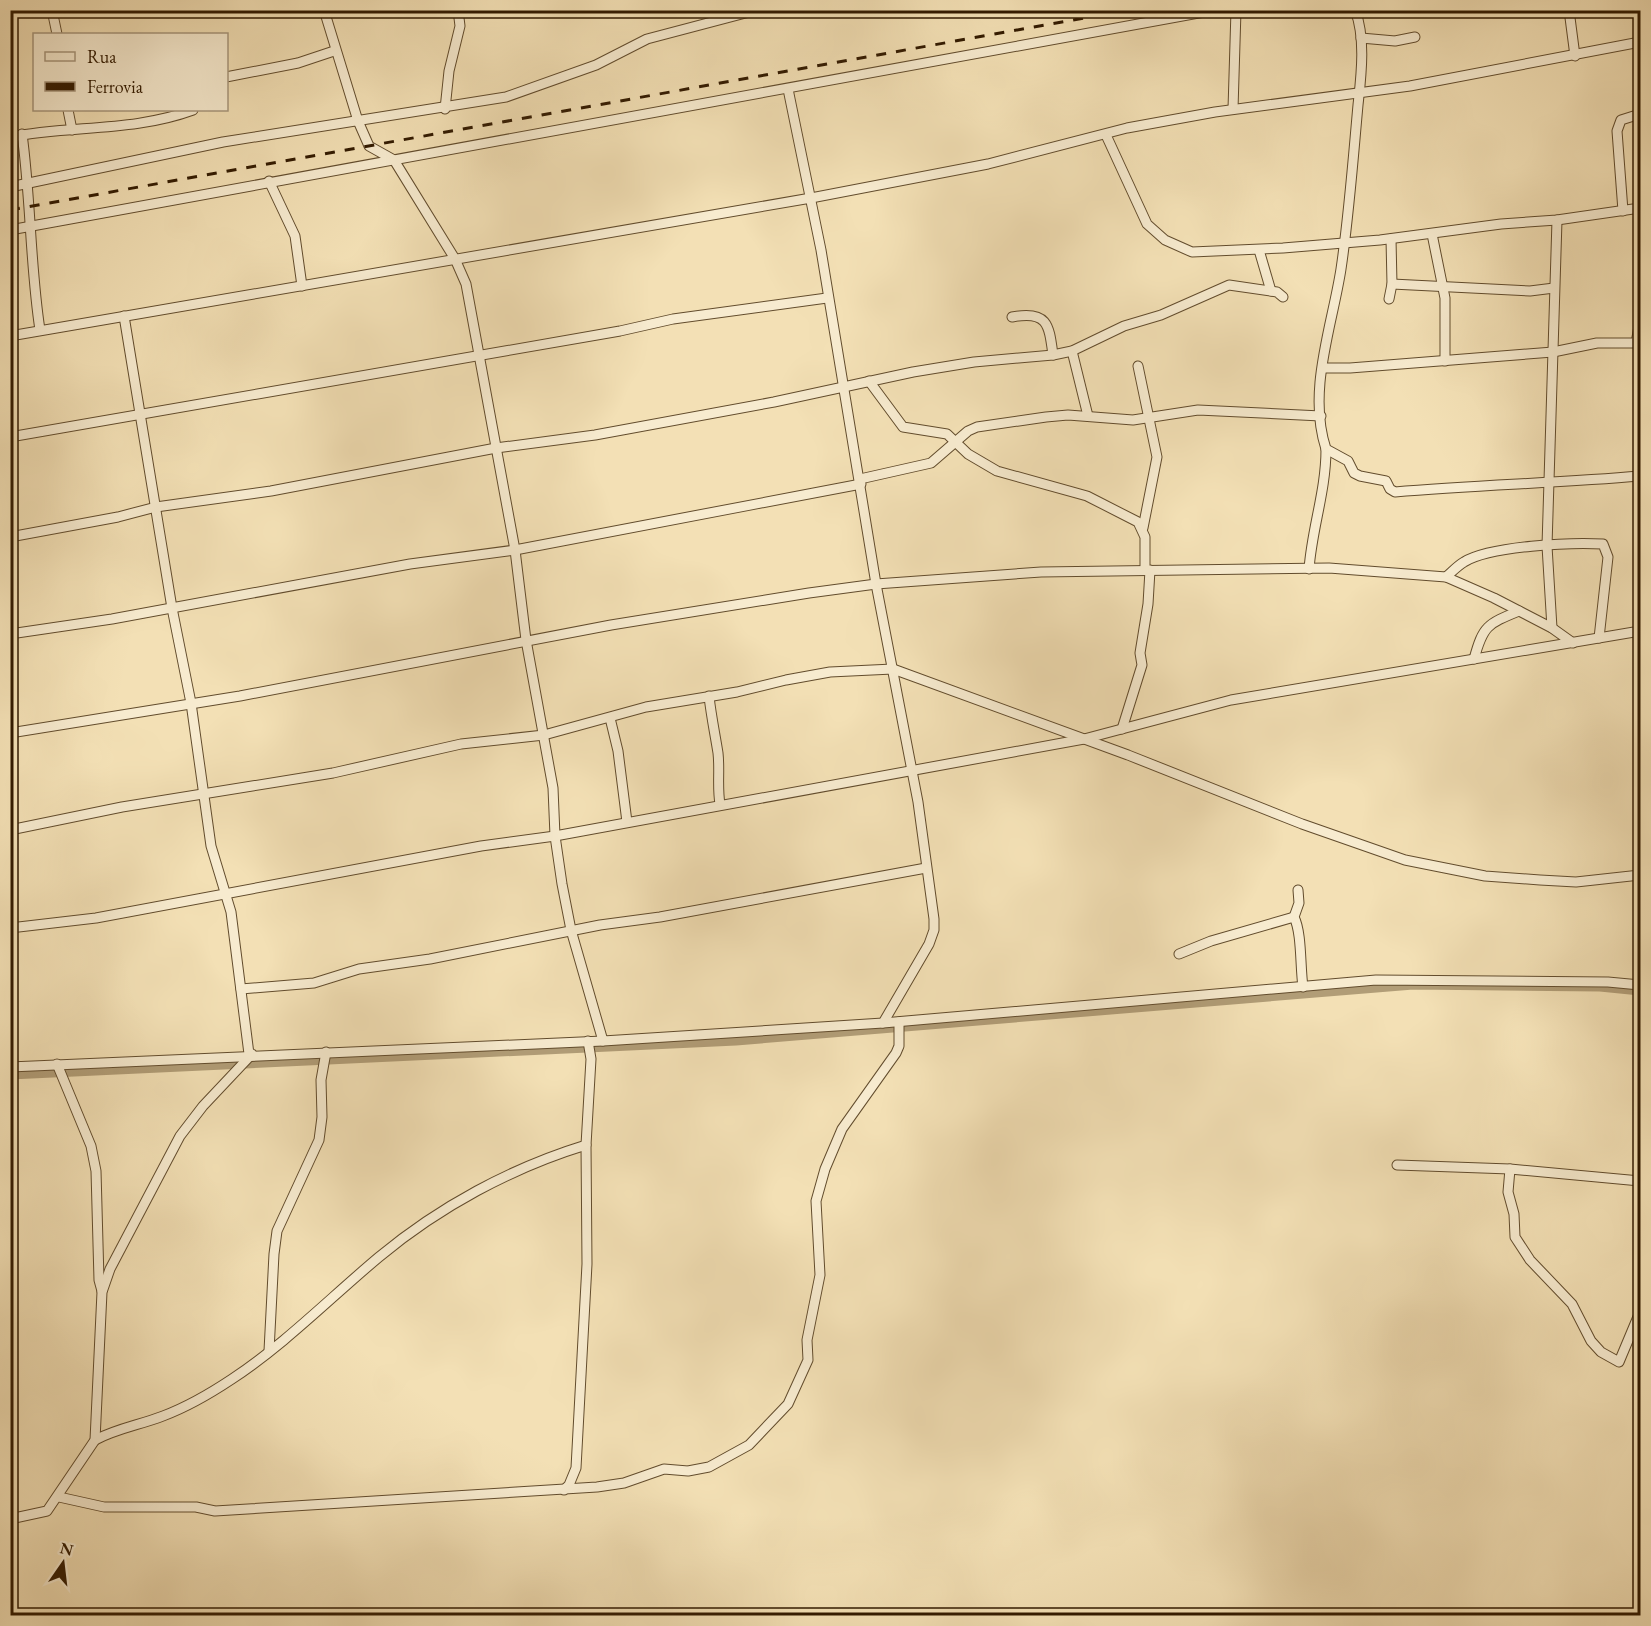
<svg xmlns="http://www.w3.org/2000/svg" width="1651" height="1626" viewBox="0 0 1651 1626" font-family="'EB Garamond',serif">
  <rect width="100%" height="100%" fill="#f3e0b5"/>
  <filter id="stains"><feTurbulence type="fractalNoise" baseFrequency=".00333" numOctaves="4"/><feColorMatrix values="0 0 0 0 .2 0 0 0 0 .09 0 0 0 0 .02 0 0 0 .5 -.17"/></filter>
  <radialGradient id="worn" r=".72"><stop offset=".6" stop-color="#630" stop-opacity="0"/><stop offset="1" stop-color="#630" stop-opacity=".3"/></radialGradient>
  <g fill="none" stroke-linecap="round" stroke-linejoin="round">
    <path stroke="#b19d77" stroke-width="9" d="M10,1075L736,1041L1413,985L1600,987L1640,991"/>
    <defs>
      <g id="minor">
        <path d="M52,10L57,34"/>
        <path d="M324,10L358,121L369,146L394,160L455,259L466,284L515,550L526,640L553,788L555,836L562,884L571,930L603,1041L883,1023L1376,980L1608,982L1640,985"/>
        <path d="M1355,10C1366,38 1361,77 1358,105C1353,160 1349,215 1341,269C1332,327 1307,391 1326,449L1348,461L1354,473L1360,476L1386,481L1390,489L1395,492C1476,485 1559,483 1640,476"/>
        <path d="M1569,10L1575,56"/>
        <path d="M1361,38L1395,41L1415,37"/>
        <path d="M226,77L298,63L334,51"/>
        <path d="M788,89L821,250L876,584L918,802L934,919V930L929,944L883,1023"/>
        <path d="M445,109L449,71L460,26L458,10"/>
        <path d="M1233,109L1236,10"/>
        <path d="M68,110L72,130"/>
        <path d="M22,134C31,200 30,265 40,330"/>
        <path d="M1106,135L1147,224L1165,240L1192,252L1283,248L1380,240L1501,224L1557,220L1640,208"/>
        <path d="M10,137C72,125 133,132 193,110"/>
        <path d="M269,181L295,236L302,286"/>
        <path d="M10,187L223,142L506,97L596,65L647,39L757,10"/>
        <path d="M1623,211L1617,131L1621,120L1640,114"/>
        <path d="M10,230L1215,10"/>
        <path d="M1432,234L1445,298V361"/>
        <path d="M1259,250L1271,291"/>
        <path d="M1392,284L1530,291L1554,288"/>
        <path d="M1389,299L1392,284L1391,239"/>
        <path d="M124,316L172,608L191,703L211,846L231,912L249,1054"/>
        <path d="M1012,317C1048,310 1049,325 1053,355"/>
        <path d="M10,336L811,198L988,164L1127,128L1215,112L1410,86L1640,42"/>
        <path d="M1636,343L1640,321"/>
        <path d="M1072,351L1088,416"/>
        <path d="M1138,366L1157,457L1143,528"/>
        <path d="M1323,368H1350L1553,352L1597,343H1640"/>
        <path d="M869,381L903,427L947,434L968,454L997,471L1087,496L1138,522L1145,537V569"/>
        <path d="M10,437L620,331L673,319L827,298"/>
        <path d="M860,479L931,463L968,431L977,427L1046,417L1068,415L1133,420L1198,410L1321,416"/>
        <path d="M10,537L118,517L156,507L271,491L496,448L595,435L774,402L913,372L974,362L1053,355L1072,351L1124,326L1161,315L1229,285L1277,292L1283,297"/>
        <path d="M1309,569C1312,528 1326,491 1326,449"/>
        <path d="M1446,577C1452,572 1457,566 1464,562C1490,546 1572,542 1603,544L1608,557L1599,638"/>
        <path d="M1552,628L1547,546L1557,220"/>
        <path d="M10,634L112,619L410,564L515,550L861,484"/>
        <path d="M1474,659C1483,626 1487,624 1519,611"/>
        <path d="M709,696C711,715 715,734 718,753C720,770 717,787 720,804"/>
        <path d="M610,718L618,751L627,822"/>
        <path d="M1122,729L1142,665L1140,653L1148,604L1150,570"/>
        <path d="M10,733L240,696L611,625L809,593L876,584L1041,572L1329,568L1446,577L1494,598L1552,628L1573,643"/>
        <path d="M10,830L122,807L333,773L461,744L544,735L646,707L737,692L786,680L830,672L893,669L1128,755L1302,824L1405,860L1485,876L1540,880L1576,882L1640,875"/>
        <path d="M1298,890L1299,903L1294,917C1302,933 1300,966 1303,987"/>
        <path d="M10,928L96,918L481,846L555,836L1084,739L1231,700L1640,631"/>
        <path d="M1179,954L1211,941L1294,917"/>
        <path d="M241,989L314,983L359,969L430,959L600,925L660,917L926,868"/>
        <path d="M57,1064L91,1146L96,1171L99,1280L102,1291"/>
        <path d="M10,1067L603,1041"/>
        <path d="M1397,1165L1510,1169L1640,1181"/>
        <path d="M1510,1169L1508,1192L1514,1214L1515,1237L1530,1260L1572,1304L1591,1341L1601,1352L1619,1362L1640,1312"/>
        <path d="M269,1351L274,1254L277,1231L319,1140L322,1117L321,1080L326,1052"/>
        <path d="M95,1440C118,1428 140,1425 163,1416C187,1407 211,1393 232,1379C285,1344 330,1298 379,1257C439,1207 511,1168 586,1145"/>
        <path d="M564,1490L569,1485L576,1468L587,1264L586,1145L591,1059L588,1041"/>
        <path d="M59,1497L104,1507H196L215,1511L597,1487L624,1483L664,1469L688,1471L709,1467L749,1445L788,1404L808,1360L807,1340L820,1275L816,1201L825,1169L842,1129L896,1053L899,1046V1022"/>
        <path d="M10,1519L47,1511L95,1440L102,1292L110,1269L180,1136L203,1106L252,1054"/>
      </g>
    </defs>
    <use href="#minor" stroke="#624c2d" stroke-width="11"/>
    <use href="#minor" stroke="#f7ebcf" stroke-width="9"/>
    <path stroke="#321a00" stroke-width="3" stroke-dasharray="10 10" stroke-linecap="butt" d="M10,210L1129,10"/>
  </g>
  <rect width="1651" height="1626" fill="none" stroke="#f3e0b5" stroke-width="36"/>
  <rect x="12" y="12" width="1627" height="1602" fill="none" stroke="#321a00" stroke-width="3"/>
  <rect x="18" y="18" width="1615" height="1590" fill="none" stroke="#321a00" stroke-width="1.5"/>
  <rect x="33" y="33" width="195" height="78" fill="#f7ebcf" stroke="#a8977c" stroke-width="1.5"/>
  <rect x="45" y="52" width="30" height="9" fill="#f7ebcf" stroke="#a8977c" stroke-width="1.5"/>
  <text x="87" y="63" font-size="18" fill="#321a00">Rua</text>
  <rect x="45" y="82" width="30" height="9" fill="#321a00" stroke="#a8977c" stroke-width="1.5"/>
  <text x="87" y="93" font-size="18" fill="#321a00">Ferrovia</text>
  <g transform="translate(63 1563) rotate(14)" stroke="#f7ebcf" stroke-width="4.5" paint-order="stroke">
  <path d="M0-4.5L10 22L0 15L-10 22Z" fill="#321a00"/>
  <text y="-9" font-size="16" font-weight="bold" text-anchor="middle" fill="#321a00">N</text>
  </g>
  <rect width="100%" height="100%" filter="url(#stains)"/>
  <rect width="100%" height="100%" fill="url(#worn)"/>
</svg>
